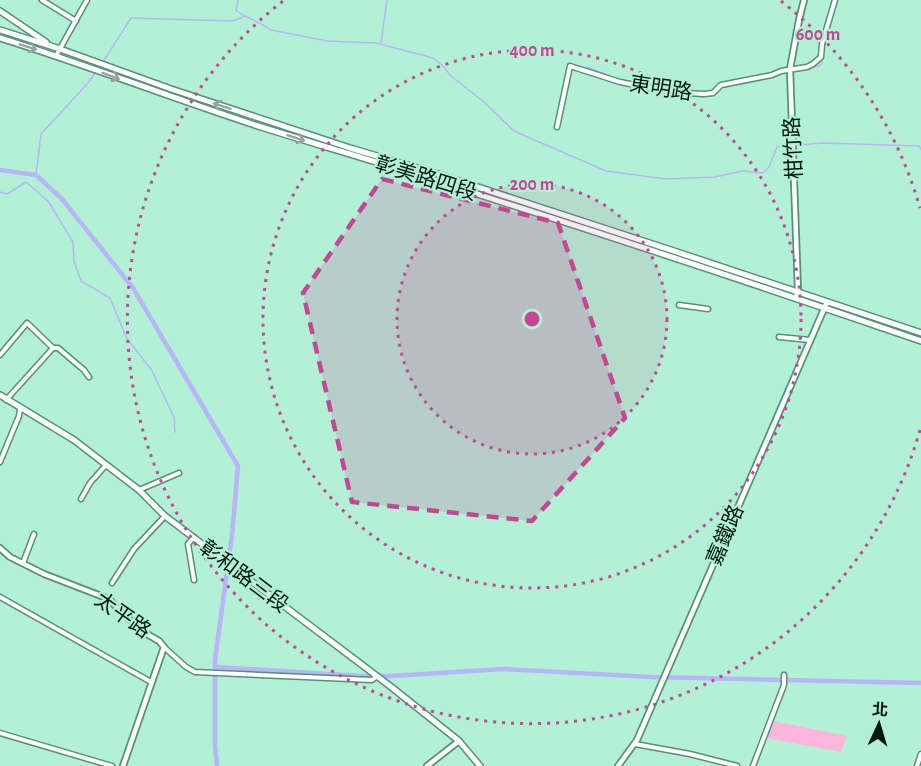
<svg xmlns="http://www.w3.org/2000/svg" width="921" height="766" viewBox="0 0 921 766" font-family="'Alegreya Sans','Noto Sans TC',sans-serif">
  <rect width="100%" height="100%" fill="#b2f1d5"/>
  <path fill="#fcb6db" d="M773,721L847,736L841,752L767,738Z"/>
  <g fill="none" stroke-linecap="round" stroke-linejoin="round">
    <g stroke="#b8b6f8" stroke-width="1.5">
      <path d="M238,0L236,10L244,16"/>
      <path d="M826,25L832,0"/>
      <path d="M381,43L387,0"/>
      <path d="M103,62L131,18L233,21L245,16L261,24L271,30L327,41L376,43L433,58L444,67L451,76L484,102L514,131L606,171L666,179L715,177L742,171L763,173L769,167L777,147L823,143L919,146L921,149"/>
      <path d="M587,67L617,79"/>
      <path d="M811,67L819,66L822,64V60"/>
      <path d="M36,175L41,134L88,83L100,66"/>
      <path d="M0,192L7,194L26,182L48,201L73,242L74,261L81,281L110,298L127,339L151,369L174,417L175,432"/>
    </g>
    <g stroke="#b8b6f8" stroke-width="4.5">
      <path d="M0,170L36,175L62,199L133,288L238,466L232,535L215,660V745L217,766"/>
      <path d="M216,667L362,676H391L503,669L652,677L921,683"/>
    </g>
    <defs>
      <g id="minor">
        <path d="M42,0L76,21"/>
        <path d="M56,56L87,0"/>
        <path d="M557,127L570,66L620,82L670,92L704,94L713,93L721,85L772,75L781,71L807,67L813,64L821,57L822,44L835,0"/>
        <path d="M679,305L708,309"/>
        <path d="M779,337L810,340"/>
        <path d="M0,355L27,323L53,348"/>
        <path d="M6,400L53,348H58L84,370L89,377"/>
        <path d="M0,462L19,416L20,409"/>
        <path d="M139,490L179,473"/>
        <path d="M81,499L90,483L106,465"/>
        <path d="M194,537L188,544L194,580"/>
        <path d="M23,563L34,534"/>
        <path d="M112,583L134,549L165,516"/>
        <path d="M0,597L151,682"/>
        <path d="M164,647L186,667L195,672L372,680L377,676"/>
        <path d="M0,733L112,766"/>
        <path d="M635,744L690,754L737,766"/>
        <path d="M753,766L784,685V675"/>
        <path d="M917,766L921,754"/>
      </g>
      <g id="tertiary">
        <path d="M796,298L798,291L790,69L799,20L804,0"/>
        <path d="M0,548L10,557L44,574L109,599L122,613L147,634L159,641L164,647L123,766"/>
        <path d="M427,766L459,741"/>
        <path d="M618,766L637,740L827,302"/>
      </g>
      <g id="secondary">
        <path d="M0,11L46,42"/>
        <path d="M0,30L60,49L171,89L350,148L438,174L689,256L921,333"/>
        <path d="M0,38C87,65 172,98 258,126C325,147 392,166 458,188C613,237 767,288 921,341"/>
        <path d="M0,395L74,440L139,490L165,516L390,686L459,741L480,766"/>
      </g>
    </defs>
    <use href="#minor" stroke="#559179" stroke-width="7"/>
    <use href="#tertiary" stroke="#559179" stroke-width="8"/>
    <use href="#secondary" stroke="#559179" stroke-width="8"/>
    <use href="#minor" stroke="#fff" stroke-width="4"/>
    <use href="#tertiary" stroke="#fff" stroke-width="4.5"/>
    <use href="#secondary" stroke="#fff" stroke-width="5"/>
  </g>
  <defs><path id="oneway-shaft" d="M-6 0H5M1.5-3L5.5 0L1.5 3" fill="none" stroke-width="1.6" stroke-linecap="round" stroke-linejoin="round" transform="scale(1.5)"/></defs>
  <g stroke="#99a29f">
    <use href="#oneway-shaft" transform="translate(28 47) rotate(17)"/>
    <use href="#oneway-shaft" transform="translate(111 76) rotate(20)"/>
    <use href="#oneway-shaft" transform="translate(222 106) rotate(-162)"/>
    <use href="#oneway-shaft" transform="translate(296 138) rotate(18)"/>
  </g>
  <path fill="#c44695" fill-opacity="0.2" stroke="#c44695" stroke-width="4.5" stroke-dasharray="12 8" stroke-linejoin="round" d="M382,179L558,223L625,418L532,521L352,502L303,293Z"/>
  <circle cx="532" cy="319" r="135" fill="#c44695" fill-opacity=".12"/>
  <g fill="none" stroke="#c44695" stroke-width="3" stroke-dasharray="3 6">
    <circle cx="532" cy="319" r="135"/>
    <circle cx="532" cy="319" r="269"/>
    <path d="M920 430A404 404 0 1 1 283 1M781 1A404 404 0 0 1 920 208"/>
  </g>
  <g text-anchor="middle" stroke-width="4.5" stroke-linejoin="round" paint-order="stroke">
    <g font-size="21" fill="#01170e" stroke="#b2f1d5">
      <text transform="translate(661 88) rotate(9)" y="7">東明路</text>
      <text transform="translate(793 148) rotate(-93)" y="7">柑竹路</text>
      <text transform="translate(426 178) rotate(17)" y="7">彰美路四段</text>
      <text transform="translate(725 535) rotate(-67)" y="7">嘉鐵路</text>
      <text transform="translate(244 576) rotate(37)" y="7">彰和路三段</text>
      <text transform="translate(123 615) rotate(35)" y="7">太平路</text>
    </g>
  </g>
  <circle cx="532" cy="319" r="9" fill="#c44695" stroke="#b2f1d5" stroke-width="3"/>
  <g font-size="18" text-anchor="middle" font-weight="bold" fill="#c44695" stroke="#b2f1d5" stroke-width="4.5" stroke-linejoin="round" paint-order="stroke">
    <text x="818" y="40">600 m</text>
    <text x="532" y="56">400 m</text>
    <text x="532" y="190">200 m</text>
  </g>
  <g transform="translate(879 724) rotate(4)" stroke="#b2f1d5" stroke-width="4.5" paint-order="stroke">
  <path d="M0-4.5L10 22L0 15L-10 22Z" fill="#01170e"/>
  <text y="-9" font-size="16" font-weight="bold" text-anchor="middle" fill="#01170e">北</text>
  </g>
</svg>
